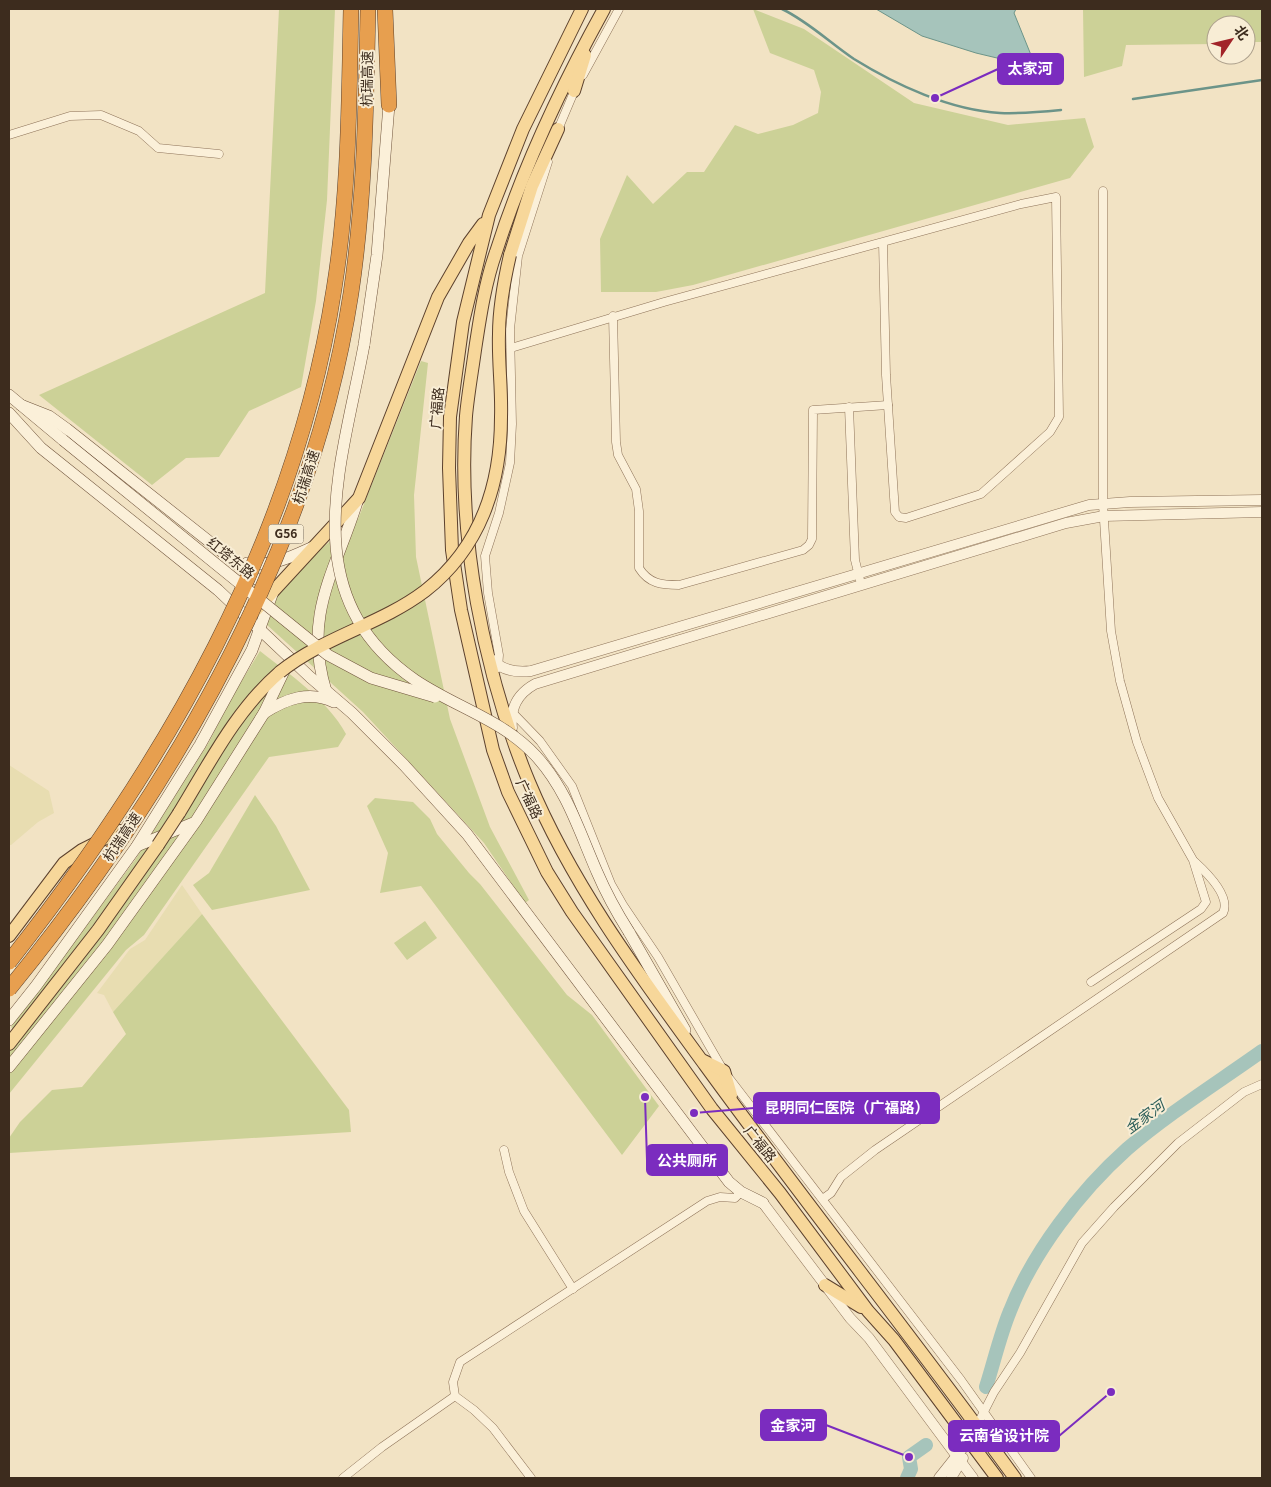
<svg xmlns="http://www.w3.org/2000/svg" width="1271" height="1487" viewBox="0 0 1271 1487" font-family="Georgia,'Noto Sans SC',serif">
  <rect width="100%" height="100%" fill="#f2e3c4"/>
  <g fill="#e8ddb1">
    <path d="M9,765L49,791L54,813L38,822L11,845H9Z"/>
    <path d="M182,885L202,914L113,1012L104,995L97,993L130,949L145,940Z"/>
  </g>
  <g fill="#ccd197">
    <path d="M279,9H335L327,200L316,301L301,387L249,411L219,457L186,458L152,485L39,395L265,293Z"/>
    <path d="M753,9L804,29L914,103L1008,125L1085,118L1094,147L1070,178L693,285L656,292H601L600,239L627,175L653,204L687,172H704L735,125L758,134L793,125L818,113L821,92L814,70L770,53Z"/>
    <path d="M1083,9H1262V42H1246V25H1216V44L1126,45L1122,66L1084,77Z"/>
    <path d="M421,361L428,363L414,495L416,557L450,719L490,827L529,900L525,903L484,843L363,712L266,624L278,593L318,551L358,519Z"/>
    <path d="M260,651C290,675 327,699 346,734L338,747L269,757L144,935L126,950L9,1094V1046L19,1035L11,1027L135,860L209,742L230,700Z"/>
    <path d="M255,795L276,826L310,890L212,910L193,885L209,873Z"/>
    <path d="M375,798L413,802L430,819L437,834L469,873L480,884L567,995L592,1015L659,1106L622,1155L421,886L380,893L388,853L367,806Z"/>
    <path d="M202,914L349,1110L351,1132L9,1153V1138L20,1122L52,1090L82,1087L126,1034L113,1012Z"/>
    <path d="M425,921L437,938L407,960L394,943Z"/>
  </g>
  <path fill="#a6c4bb" stroke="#6c9489" d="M876,9H1016L1014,13L1031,55L1034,75L1021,81L1018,63L976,53L922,36Z"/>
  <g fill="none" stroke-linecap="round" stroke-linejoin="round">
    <g stroke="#6c9489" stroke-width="2.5">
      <path d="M782,9C809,22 830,43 854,59C896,85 950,110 1000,113C1021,114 1041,112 1061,110"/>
      <path d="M1133,99L1262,80"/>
    </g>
    <g stroke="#a6c4bb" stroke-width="14">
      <path d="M986,1387C994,1362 1000,1335 1010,1311C1033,1252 1080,1191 1127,1149C1169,1113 1217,1083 1262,1051"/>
      <path d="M907,1478L911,1469L909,1457L926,1445"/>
    </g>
    <defs>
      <g id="minor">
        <path d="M583,75L619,9"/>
        <path d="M557,132L576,87"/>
        <path d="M9,135L70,116L101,115L139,131L158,148L219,154"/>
        <path d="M613,316L616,442L618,455L636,489L639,511V568C649,584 662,585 679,585L803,550L809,545L812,539L813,410L888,405"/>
        <path d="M511,348L664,302L1021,204L1056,197L1059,417L1050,432L981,494L906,518L899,517L895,512L886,375L883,242"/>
        <path d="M849,407L855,560L861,584"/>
        <path d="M498,668L499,655L488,593L485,556L499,513L510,463L512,424L510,329L518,256L548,162"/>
        <path d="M511,711L540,741L572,786L611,884L623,905L658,957L722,1068"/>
        <path d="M1091,982L1201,909L1206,902L1193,860L1158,798L1137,742L1120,681L1111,631L1103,504V191"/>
        <path d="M729,1078L961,1380L1031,1478"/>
        <path d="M504,1150L509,1172L524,1211L573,1289"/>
        <path d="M824,1198L831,1193L841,1177L875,1150L1223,913C1231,896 1206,872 1195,862"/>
        <path d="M970,1439L994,1392L1020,1353L1082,1243L1114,1207L1178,1143L1244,1092L1262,1084"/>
        <path d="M343,1478L382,1447L455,1396"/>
        <path d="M531,1478L493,1428L474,1410L455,1396L453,1382L460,1362L707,1201L720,1197L735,1198L741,1192"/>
      </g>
      <g id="tertiary">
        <path d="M490,658C501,670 515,673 531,671L1089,505L1130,502L1262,500"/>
        <path d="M512,728C510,708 517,694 535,684L1066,523L1104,516L1262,512"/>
        <path d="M763,1203L850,1318L869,1338L973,1478"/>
        <path d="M939,1478L970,1439"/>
        <path d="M951,1478L963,1458"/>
      </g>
      <g id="secondary">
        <path d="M364,345L377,255L389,105"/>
        <path d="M9,395L63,440"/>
        <path d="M9,413L41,448L218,590L310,677L352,713L404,765L467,834L729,1182L741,1192L763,1203"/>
        <path d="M247,563C272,567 291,557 313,547"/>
        <path d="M326,691C302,613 337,569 358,499"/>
        <path d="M264,713C286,699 309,690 334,702"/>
        <path d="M137,846L193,823"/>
        <path d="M629,932L685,1030"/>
        <path d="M9,1020L36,986L137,846L200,745L252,650L273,592L67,429L49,416L21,405"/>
        <path d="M9,1067L107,945L196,821L264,713L285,669"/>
      </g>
      <g id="primary">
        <path d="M582,9L523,129L489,215L463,322L450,417L449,468L452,550L461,610L493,750L508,792L547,872L572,912L712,1109L780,1193L868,1311L894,1340L997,1478"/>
        <path d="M604,9C561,87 523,167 496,252C485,283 480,317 475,350C472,372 468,394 466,416C457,536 483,671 529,782C572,885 640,976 705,1065C806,1204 914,1339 1015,1478"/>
        <path d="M574,91L585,55"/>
        <path d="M510,255L532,186L558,129"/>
        <path d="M255,611L359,498L438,297L469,243L483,224"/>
        <path d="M179,813C209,764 236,710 280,672"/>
        <path d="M9,936L64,863L82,850L120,831"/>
        <path d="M9,1044L98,930L158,845"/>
        <path d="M704,1061L724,1071L731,1095"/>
        <path d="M825,1285L861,1307"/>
      </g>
      <path id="motorway" d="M385,9L389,105"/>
    </defs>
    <use href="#minor" stroke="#8e7359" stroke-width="9"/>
    <use href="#tertiary" stroke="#8e7359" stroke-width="11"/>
    <use href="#secondary" stroke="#70543c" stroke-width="12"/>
    <use href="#primary" stroke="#5c412d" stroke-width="14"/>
    <use href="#motorway" stroke="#5c412d" stroke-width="16"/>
    <use href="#minor" stroke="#fbf0d9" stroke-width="8"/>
    <use href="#tertiary" stroke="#fbf0d9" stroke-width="10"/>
    <use href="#secondary" stroke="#fbf0d9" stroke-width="11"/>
    <use href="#primary" stroke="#f7d79a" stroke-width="12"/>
    <use href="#motorway" stroke="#e79f4f" stroke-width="15"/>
    <defs>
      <g id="secondary-bridge">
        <path d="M364,345C342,465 292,595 415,680C455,707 503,720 536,756C567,790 579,831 597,872C606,893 617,913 629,932"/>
        <path d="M63,440L328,655L371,678L435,697"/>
      </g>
      <g id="primary-bridge">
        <path d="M280,672C325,636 380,625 425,591C480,548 501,485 501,417C502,389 498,362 499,334C499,307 504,281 510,255"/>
        <path d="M158,845L179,813"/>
      </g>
      <g id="motorway-bridge">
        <path d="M9,962C165,764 295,542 334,289C349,197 349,102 351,9"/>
        <path d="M9,989C173,788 311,554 351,293C365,199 366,104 368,9"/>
      </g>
    </defs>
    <use href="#secondary-bridge" stroke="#70543c" stroke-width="12" stroke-linecap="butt"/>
    <use href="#primary-bridge" stroke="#5c412d" stroke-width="14" stroke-linecap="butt"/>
    <use href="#motorway-bridge" stroke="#5c412d" stroke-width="16" stroke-linecap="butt"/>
    <use href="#secondary-bridge" stroke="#fbf0d9" stroke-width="11"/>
    <use href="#primary-bridge" stroke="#f7d79a" stroke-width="12"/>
    <use href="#motorway-bridge" stroke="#e79f4f" stroke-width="15"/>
  </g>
  <g text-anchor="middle" stroke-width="4" stroke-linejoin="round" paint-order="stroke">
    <rect fill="#f8edd5" stroke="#756655" stroke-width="1" x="268.5" y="524.5" width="35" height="19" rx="4"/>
    <g font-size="12" font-weight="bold" fill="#3d2c1e">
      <text x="286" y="538">G56</text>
    </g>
    <g font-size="14" fill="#3d2c1e" stroke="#f8edd5">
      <text transform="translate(367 79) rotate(-89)" y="5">杭瑞高速</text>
      <text transform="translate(437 408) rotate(-85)" y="5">广福路</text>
      <text transform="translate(306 477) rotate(-72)" y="5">杭瑞高速</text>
      <text transform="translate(231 558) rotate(39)" y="5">红塔东路</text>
      <text transform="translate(529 799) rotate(65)" y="5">广福路</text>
      <text transform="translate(122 837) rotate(-56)" y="5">杭瑞高速</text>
      <text transform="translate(760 1144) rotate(51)" y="5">广福路</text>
    </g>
    <g font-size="15" font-style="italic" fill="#2c5e59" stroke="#f8edd5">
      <text transform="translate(1145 1117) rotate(-36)" y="5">金家河</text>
    </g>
  </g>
  <path fill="none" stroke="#7b2cbf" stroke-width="2" d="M935 98L998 69M694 1113L754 1108M645 1097L647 1160M909 1457L826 1425M1111 1392L1059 1436"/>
  <g fill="#7b2cbf" stroke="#f8edd5" stroke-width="2">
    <circle cx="935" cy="98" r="5"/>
    <circle cx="694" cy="1113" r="5"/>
    <circle cx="645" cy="1097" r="5"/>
    <circle cx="909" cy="1457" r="5"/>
    <circle cx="1111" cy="1392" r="5"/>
  </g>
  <g fill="#7b2cbf" stroke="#7b2cbf" stroke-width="2">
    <rect x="998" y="54" width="65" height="30" rx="5"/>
    <rect x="754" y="1093" width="185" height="30" rx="5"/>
    <rect x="647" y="1145" width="80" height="30" rx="5"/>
    <rect x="761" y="1410" width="65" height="30" rx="5"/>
    <rect x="949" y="1421" width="110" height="30" rx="5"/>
  </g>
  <g font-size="15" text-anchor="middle" font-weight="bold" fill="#fff">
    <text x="1030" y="74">太家河</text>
    <text x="847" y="1113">昆明同仁医院（广福路）</text>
    <text x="687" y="1166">公共厕所</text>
    <text x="793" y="1431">金家河</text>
    <text x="1004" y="1441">云南省设计院</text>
  </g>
  <rect width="1271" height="1487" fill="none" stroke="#3d2c1e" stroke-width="20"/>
  <g transform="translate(1231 40) rotate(55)"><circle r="24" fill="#f8edd5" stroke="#ada08c"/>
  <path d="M0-4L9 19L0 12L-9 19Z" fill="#a22429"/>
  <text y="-8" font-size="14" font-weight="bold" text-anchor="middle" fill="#3d2c1e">北</text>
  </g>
</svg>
